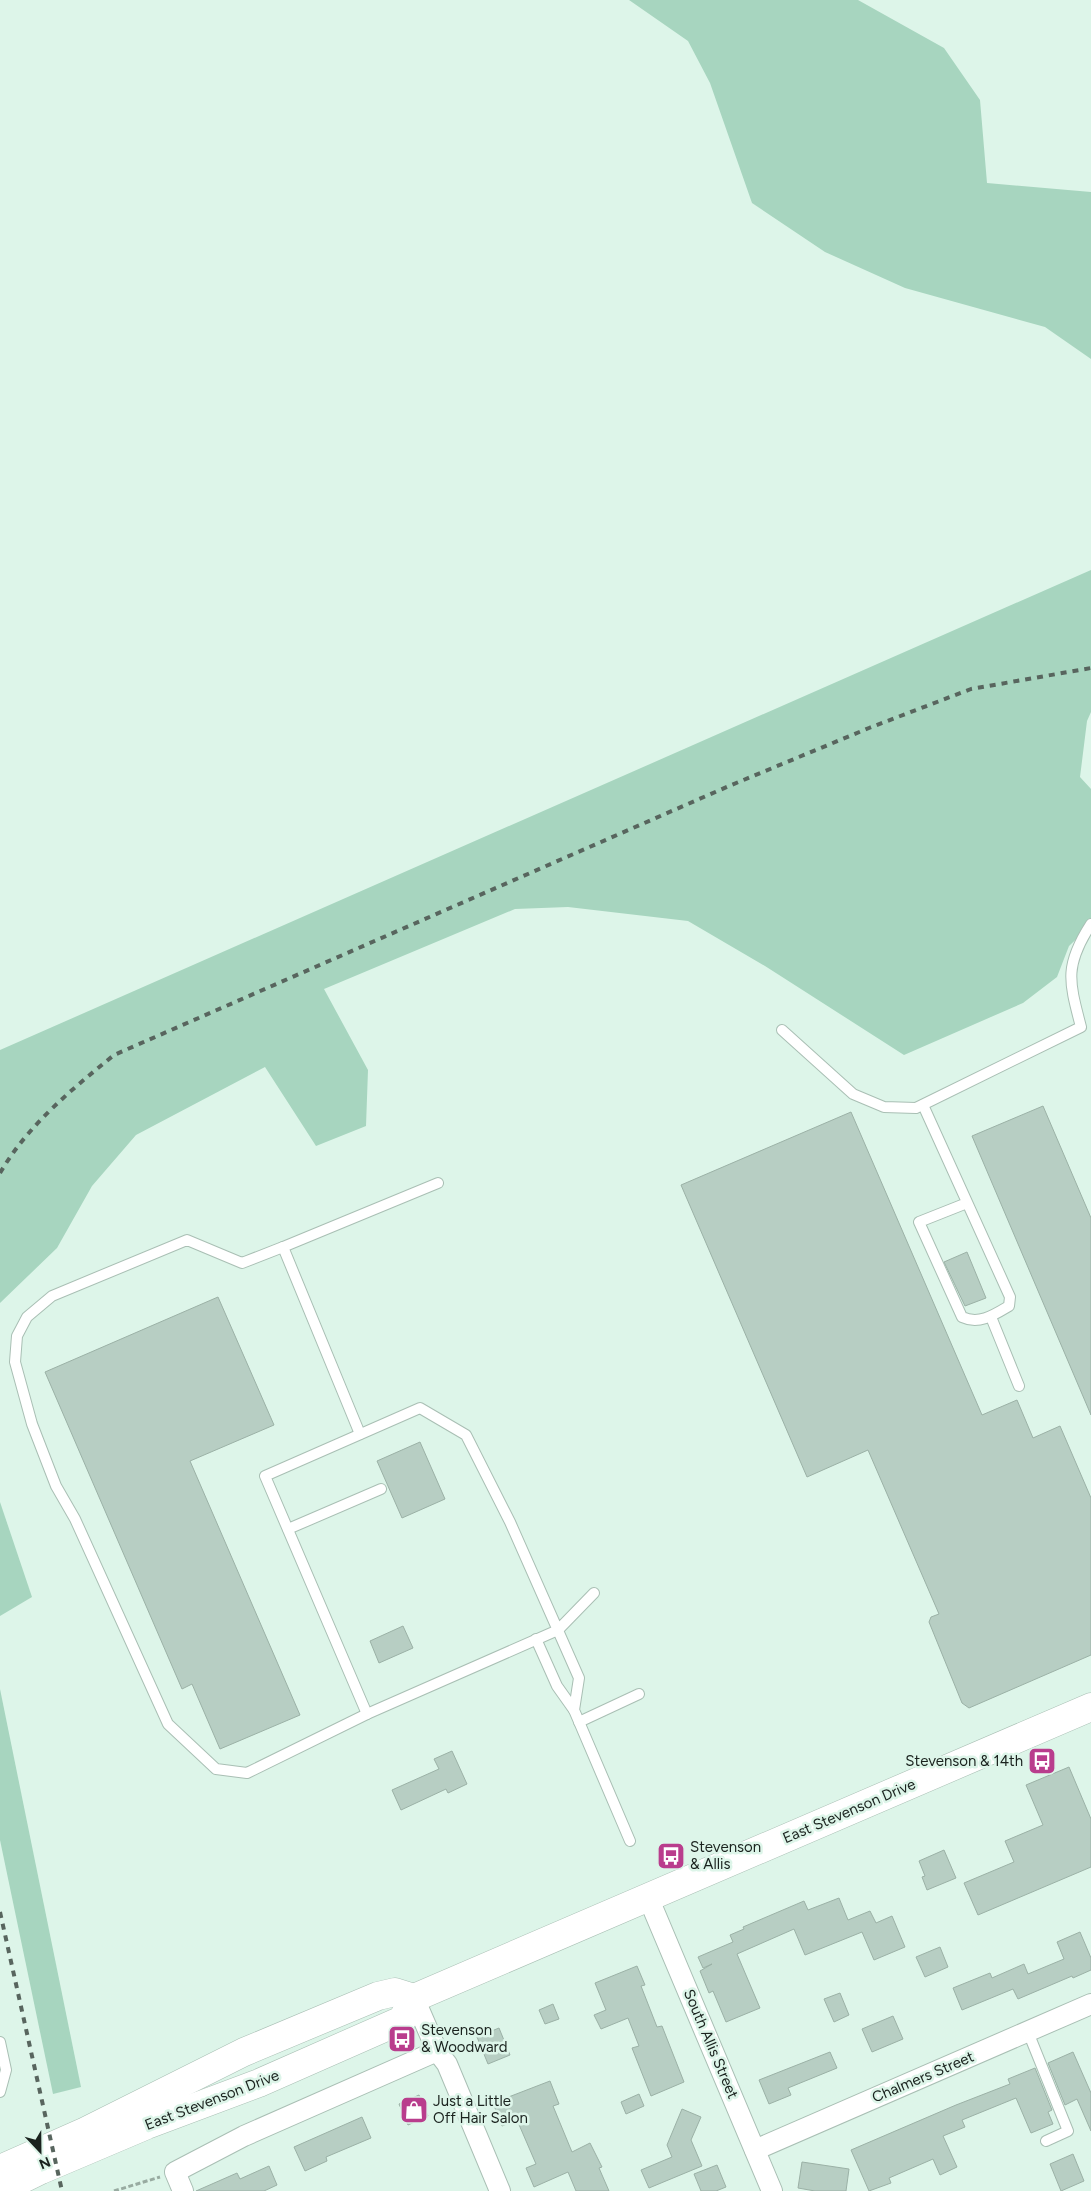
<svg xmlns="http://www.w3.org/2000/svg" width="1091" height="2191" viewBox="0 0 1091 2191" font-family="Figtree,sans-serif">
  <rect width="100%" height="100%" fill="#ddf5e9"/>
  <g fill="#a7d5bf">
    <path d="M629,0H858L944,48L980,100L987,183L1091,192V359L1045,327L905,288L825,252L752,203L710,83L688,41Z"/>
    <path d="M1091,570V712L1087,721L1080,777L1091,789V925L1069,946L1057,977L1023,1003L904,1055L765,966L688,921L568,907L515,909L324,989L368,1070L366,1126L316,1146L265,1067L136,1135L92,1186L57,1248L0,1303V1050Z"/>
    <path d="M0,1502L32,1597L0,1616Z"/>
    <path d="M0,1689L81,2087L53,2094L0,1840Z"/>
  </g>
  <g fill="#b7cec3" stroke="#9bb1a6">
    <path d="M1043,1106L1091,1218V1415L972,1136Z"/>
    <path d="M851,1112L982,1415L1017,1400L1033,1438L1060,1426L1091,1498V1655L969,1708L962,1703L929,1622L931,1617L939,1614L868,1450L807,1477L681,1185Z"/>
    <path d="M967,1252L986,1298L965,1306L944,1262Z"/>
    <path d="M218,1297L274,1425L190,1461L300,1715L220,1749L192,1684L182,1689L45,1372Z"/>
    <path d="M420,1442L445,1499L402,1518L377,1461Z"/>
    <path d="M403,1626L413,1648L379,1663L370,1641Z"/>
    <path d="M452,1751L467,1784L448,1793L446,1789L401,1810L392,1790L439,1769L434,1759Z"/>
    <path d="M1069,1767L1091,1819V1867L978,1915L964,1883L1014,1862L1005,1841L1043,1825L1026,1785Z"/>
    <path d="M944,1850L956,1878L927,1890L922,1877L925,1876L919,1861Z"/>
    <path d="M839,1898L848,1920L870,1911L876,1923L892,1916L905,1947L874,1960L862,1932L805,1955L794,1929L737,1954L760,2008L726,2022L713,1991L709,1993L700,1971L712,1964L703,1968L698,1957L733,1942L730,1935L744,1929L743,1927L804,1901L808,1910Z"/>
    <path d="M1080,1932L1091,1958V1970L1073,1978L1072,1976L1018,1999L1013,1989L962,2010L953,1988L990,1973L992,1978L1024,1964L1028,1974L1064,1959L1057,1942Z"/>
    <path d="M940,1947L948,1967L925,1977L916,1957Z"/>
    <path d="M637,1966L645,1985L641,1986L657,2027L662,2026L684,2082L651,2096L632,2048L639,2046L628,2018L601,2029L594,2015L606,2010L595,1983Z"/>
    <path d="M840,1993L849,2015L834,2022L824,1999Z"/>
    <path d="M553,2004L559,2019L545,2024L539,2010Z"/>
    <path d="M893,2016L903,2039L872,2052L862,2029Z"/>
    <path d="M499,2028L510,2055L488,2064L477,2037Z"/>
    <path d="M830,2052L837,2068L788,2088L791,2095L769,2104L759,2080Z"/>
    <path d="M1073,2052L1091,2093V2131L1077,2099L1065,2105L1048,2063Z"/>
    <path d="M1035,2068L1052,2110L1048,2112L1053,2124L1031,2133L1016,2098L962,2120L965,2127L943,2136L957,2167L940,2175L933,2159L889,2178L891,2183L869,2191L851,2150L956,2105L1010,2084L1008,2079Z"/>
    <path d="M550,2081L559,2104L553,2106L572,2152L590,2143L602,2167L599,2168L609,2191H576L568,2172L534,2187L526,2168L536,2164L517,2120L502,2126L493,2103Z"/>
    <path d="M639,2094L644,2106L626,2114L621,2102Z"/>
    <path d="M419,2095L428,2116L408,2125L399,2104Z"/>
    <path d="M682,2109L701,2117L691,2140L702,2166L649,2188L641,2170L672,2157L667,2145Z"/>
    <path d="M362,2117L371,2138L326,2157L327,2161L305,2171L294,2147Z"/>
    <path d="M1073,2154L1084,2181L1061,2191L1050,2164Z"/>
    <path d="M802,2162L849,2169L846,2191H815L798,2188Z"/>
    <path d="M717,2165L726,2187L716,2191H701L694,2174Z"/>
    <path d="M269,2166L277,2185L264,2191H196L237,2173L240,2179Z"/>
  </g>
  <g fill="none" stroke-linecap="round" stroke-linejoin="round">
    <defs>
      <g id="service">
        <path d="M782,1030L853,1094L884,1107L916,1108L1081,1027C1069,981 1064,966 1091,924"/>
        <path d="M923,1105L1010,1297L1009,1306C994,1315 979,1325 962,1317L919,1222L967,1203"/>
        <path d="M283,1247L242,1263L187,1240L52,1296L27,1317L17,1336L15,1362L32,1424L56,1486L75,1519L168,1724L216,1769L247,1773L367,1714"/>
        <path d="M991,1317L1019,1386"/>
        <path d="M360,1434L283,1247L438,1183"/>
        <path d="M288,1529L381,1489"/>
        <path d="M594,1593L558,1630L367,1714L265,1476L420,1408L466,1435L510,1522L579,1678L574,1710L630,1841"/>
        <path d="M536,1639L557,1686L574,1710"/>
        <path d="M579,1722L639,1694"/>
        <path d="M1028,2032L1068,2131L1046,2141"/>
        <path d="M0,2042L6,2070L0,2092"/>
      </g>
      <g id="minor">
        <path d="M648,1897L772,2191"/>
        <path d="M414,1998L437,2051L447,2064L500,2191"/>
        <path d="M755,2150L1091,2004"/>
        <path d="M183,2191L175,2172L244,2136L437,2051"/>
      </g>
      <g id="secondary">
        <path d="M0,2169L86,2131L244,2052L378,1996L395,1992L414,1998"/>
        <path d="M0,2190L41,2170L147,2125L259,2083L402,2020L414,1998L1091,1707"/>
      </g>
    </defs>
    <use href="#service" stroke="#a9bfb4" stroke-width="12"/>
    <use href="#minor" stroke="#a9bfb4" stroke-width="22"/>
    <use href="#secondary" stroke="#a9bfb4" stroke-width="29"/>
    <path stroke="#98aba1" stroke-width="3" stroke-dasharray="5 2.5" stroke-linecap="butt" d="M114,2191L160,2177"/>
    <use href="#service" stroke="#fff" stroke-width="10"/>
    <use href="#minor" stroke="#fff" stroke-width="20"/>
    <use href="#secondary" stroke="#fff" stroke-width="28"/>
    <g stroke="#58655e" stroke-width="4" stroke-dasharray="6 6" stroke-linecap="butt">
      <path d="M0,1173C28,1125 71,1090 114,1055L729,786L869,728L971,689L1091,668"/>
      <path d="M0,1912L62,2191"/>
    </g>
  </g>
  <defs>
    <symbol id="bus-square" viewBox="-11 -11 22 22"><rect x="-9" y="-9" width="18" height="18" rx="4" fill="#b93d8d" stroke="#ddf5e9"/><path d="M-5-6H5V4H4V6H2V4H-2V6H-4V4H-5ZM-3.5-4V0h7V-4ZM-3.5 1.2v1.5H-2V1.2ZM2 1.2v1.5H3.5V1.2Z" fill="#fff"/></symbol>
    <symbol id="shop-square" viewBox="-11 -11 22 22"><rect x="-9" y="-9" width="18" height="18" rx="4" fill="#b93d8d" stroke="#ddf5e9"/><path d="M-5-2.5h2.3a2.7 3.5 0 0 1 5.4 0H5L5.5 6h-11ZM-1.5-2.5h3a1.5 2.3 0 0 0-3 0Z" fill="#fff"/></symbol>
  </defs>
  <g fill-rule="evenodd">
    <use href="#bus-square" x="1026" y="1745" width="32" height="32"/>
    <use href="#bus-square" x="655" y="1840" width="32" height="32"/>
    <use href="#bus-square" x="386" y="2023" width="32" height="32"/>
    <use href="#shop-square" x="398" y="2094" width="32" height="32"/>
  </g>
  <g text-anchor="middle" stroke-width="5" stroke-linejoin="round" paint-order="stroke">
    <g font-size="15" fill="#1a221e" stroke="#ddf5e9" text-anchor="start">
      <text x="1023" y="1766" text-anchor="end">Stevenson &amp; 14th</text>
      <text x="690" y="1852">Stevenson<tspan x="690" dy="17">&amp; Allis</tspan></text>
      <text x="421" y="2035">Stevenson<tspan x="421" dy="17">&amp; Woodward</tspan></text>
      <text x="433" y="2106">Just a Little<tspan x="433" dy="17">Off Hair Salon</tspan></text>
    </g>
    <g font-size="15" fill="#1a221e" stroke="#ddf5e9">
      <text transform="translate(849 1811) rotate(-23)" y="5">East Stevenson Drive</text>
      <text transform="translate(711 2044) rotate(67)" y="5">South Allis Street</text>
      <text transform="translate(923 2077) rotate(-23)" y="5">Chalmers Street</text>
      <text transform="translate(212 2100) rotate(-21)" y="5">East Stevenson Drive</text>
    </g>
  </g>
  <g transform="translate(40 2151) rotate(158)" stroke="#ddf5e9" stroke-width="4" paint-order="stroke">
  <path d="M0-4L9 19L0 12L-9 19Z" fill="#1a221e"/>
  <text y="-8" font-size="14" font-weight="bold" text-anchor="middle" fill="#1a221e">N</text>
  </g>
</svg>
